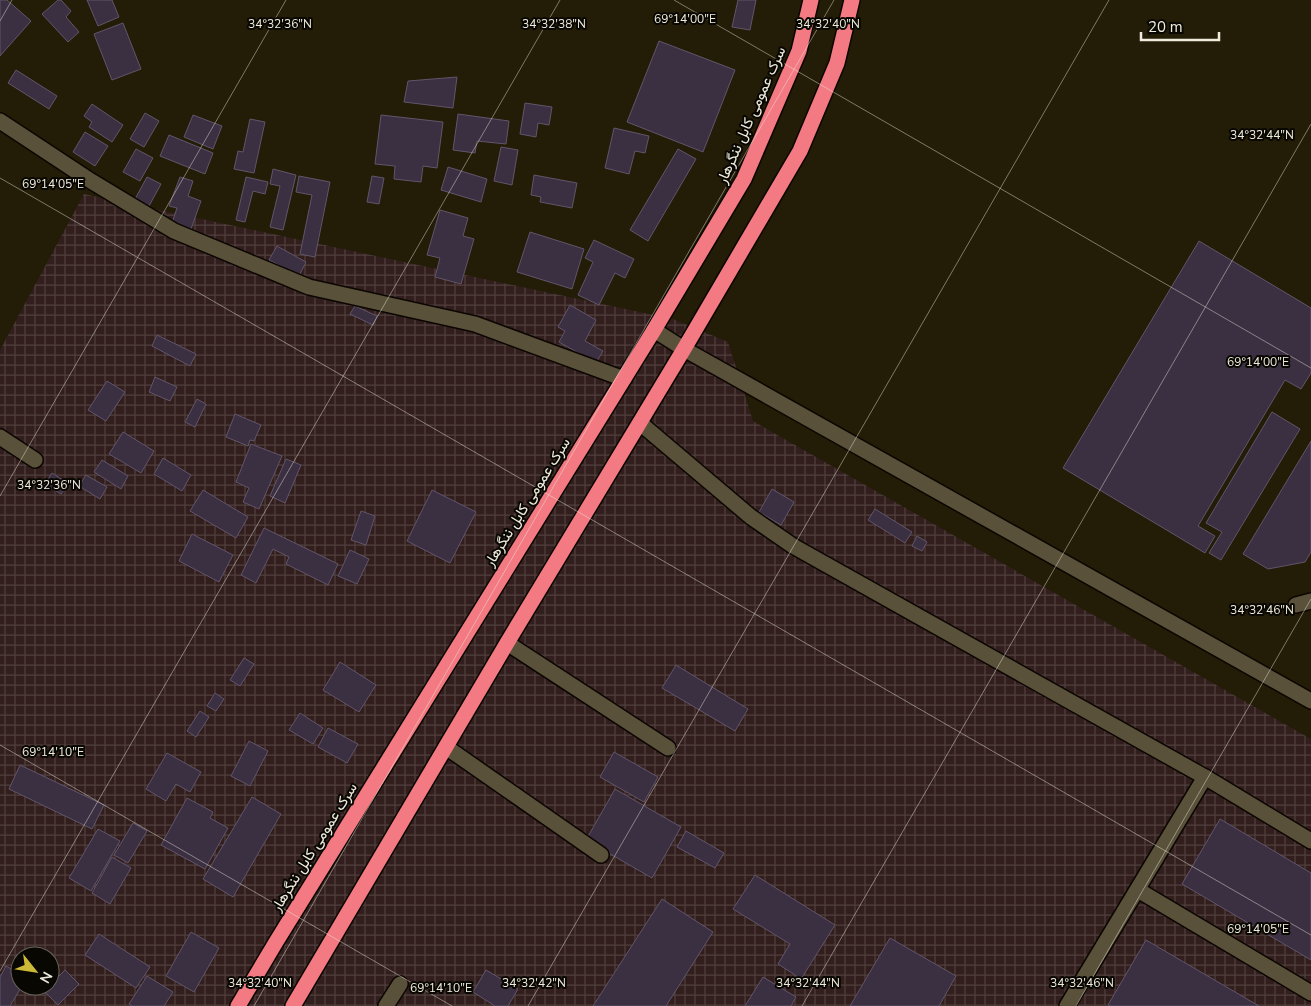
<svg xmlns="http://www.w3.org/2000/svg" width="1311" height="1006" viewBox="0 0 1311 1006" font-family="'Nunito Sans',Vazirmatn,sans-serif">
  <defs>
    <pattern id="industrial-grid" width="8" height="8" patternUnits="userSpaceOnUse" patternTransform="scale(1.25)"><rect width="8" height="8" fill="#311e1d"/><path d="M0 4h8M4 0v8" fill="none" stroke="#4f3f3d"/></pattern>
  </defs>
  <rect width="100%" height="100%" fill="#231c06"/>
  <path fill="url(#industrial-grid)" fill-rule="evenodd" d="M84,194L673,319L728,342L753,421L1311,739V1006H0V350ZM20,956H50V986H20Z"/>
  <g fill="#3b2f42" stroke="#62556a">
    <path d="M0,0H7L31,21L0,56Z"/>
    <path d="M58,0H61L71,11L66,17L79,32L68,42L42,14Z"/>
    <path d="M87,0H112L119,17L98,26Z"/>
    <path d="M738,0H756L750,30L732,27Z"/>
    <path d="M123,23L141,69L112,80L94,34Z"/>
    <path d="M659,41L735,70L703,152L627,122Z"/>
    <path d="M16,70L57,96L49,109L8,83Z"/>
    <path d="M457,77L453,108L404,102L408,81Z"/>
    <path d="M525,103L552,107L549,125L538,123L536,137L520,134Z"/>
    <path d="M92,104L123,125L112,142L89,127L92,122L84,116Z"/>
    <path d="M145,113L159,121L144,147L130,139Z"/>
    <path d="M458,114L509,121L506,144L477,141L475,153L453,150Z"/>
    <path d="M193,115L222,126L213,149L184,137Z"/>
    <path d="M381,115L443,122L437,168L423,166L421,182L394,179L395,166L375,164Z"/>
    <path d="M250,119L265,122L254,173L234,169L238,151L243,152Z"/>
    <path d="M614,128L649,136L645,153L635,151L629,174L605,168Z"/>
    <path d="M85,132L108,146L95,166L73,152Z"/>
    <path d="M169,135L213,153L205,174L160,156Z"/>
    <path d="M501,147L518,150L512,185L494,181Z"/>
    <path d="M136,149L153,158L140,181L123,172Z"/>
    <path d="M678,149L696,159L648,241L630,230Z"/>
    <path d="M448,167L487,179L481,202L441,190Z"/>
    <path d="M273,169L296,175L283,230L270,227L280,186L270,184Z"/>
    <path d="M534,175L577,183L572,208L540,202L541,197L531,195Z"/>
    <path d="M299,176L330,182L315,257L300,254L312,195L296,192Z"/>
    <path d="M372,176L384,178L379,204L367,202Z"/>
    <path d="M147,177L161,184L149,206L135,199Z"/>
    <path d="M180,177L193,181L188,196L201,201L191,229L172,223L177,208L169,206Z"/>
    <path d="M246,177L268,182L265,194L253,191L245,222L236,220Z"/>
    <path d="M440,210L468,218L463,236L474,239L461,284L435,277L440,258L427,255Z"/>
    <path d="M530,232L584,249L572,289L517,272Z"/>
    <path d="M594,240L634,259L625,278L615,273L599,305L578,295L593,262L585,258Z"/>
    <path d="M1199,241L1311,308V373L1301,389L1285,380L1198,526L1215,536L1205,553L1063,468Z"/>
    <path d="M277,246L306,262L299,276L269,260Z"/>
    <path d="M570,305L596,320L585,341L603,351L596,363L559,342L565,331L558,327Z"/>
    <path d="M355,306L377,316L373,325L350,314Z"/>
    <path d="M157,335L196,354L190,366L152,346Z"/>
    <path d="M155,377L177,387L170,401L149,392Z"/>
    <path d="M107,381L125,392L106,421L88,410Z"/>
    <path d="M197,399L206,404L195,427L185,422Z"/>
    <path d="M1272,412L1300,429L1221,560L1209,553L1222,532L1206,523Z"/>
    <path d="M235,414L261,425L254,441L250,440L248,446L226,437Z"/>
    <path d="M123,432L154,451L141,473L109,454Z"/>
    <path d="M1311,441V552L1305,562L1268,569L1243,554Z"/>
    <path d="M251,444L282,456L259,509L243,502L249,488L236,482Z"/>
    <path d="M163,458L191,475L182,491L154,474Z"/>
    <path d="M286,459L301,465L285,503L270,496Z"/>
    <path d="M102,460L128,476L121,489L94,472Z"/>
    <path d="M52,473L69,484L61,494L45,484Z"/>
    <path d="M86,475L107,487L100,499L79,486Z"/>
    <path d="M772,489L794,502L781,525L759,512Z"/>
    <path d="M203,490L248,517L236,538L190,511Z"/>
    <path d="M432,490L476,512L450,563L407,541Z"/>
    <path d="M875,509L912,532L905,543L868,520Z"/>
    <path d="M361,511L375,516L366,545L351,540Z"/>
    <path d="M264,528L338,564L328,585L286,564L289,557L273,549L256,583L241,575Z"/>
    <path d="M192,534L233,555L219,582L179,561Z"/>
    <path d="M917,536L927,542L922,551L912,546Z"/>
    <path d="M350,550L369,559L357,584L338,576Z"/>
    <path d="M244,658L254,664L240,686L230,680Z"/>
    <path d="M340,662L376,685L359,712L323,690Z"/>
    <path d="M676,665L748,709L735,731L662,688Z"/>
    <path d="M215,693L224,699L216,711L207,706Z"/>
    <path d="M200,711L209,717L196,737L187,731Z"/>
    <path d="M300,713L323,728L313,744L289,730Z"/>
    <path d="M328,728L358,744L347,763L318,747Z"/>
    <path d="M249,741L268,751L250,786L231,776Z"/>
    <path d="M614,752L658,777L644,802L600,777Z"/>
    <path d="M167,753L201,772L190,792L176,784L166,801L146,789Z"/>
    <path d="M20,765L104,805L92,829L9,789Z"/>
    <path d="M615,789L681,827L652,878L586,840Z"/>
    <path d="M252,797L281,814L233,897L203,879Z"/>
    <path d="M187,798L213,812L210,818L228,828L205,869L161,845Z"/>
    <path d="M1220,819L1311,873V960L1182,884Z"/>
    <path d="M133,823L147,831L128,863L114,855Z"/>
    <path d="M98,829L120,841L91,891L69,878Z"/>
    <path d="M686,831L724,853L715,868L677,847Z"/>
    <path d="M112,857L131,868L110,904L92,893Z"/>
    <path d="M755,875L835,925L801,979L778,964L790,944L733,909Z"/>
    <path d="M662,899L713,932L666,1006H593Z"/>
    <path d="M191,932L219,948L194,992L166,976Z"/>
    <path d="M99,934L150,967L136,988L85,955Z"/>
    <path d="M890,938L956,976L939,1006H850Z"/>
    <path d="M1146,940L1259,1006H1111L1108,1005Z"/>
    <path d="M6,966L20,974V986H22L10,1006H0V977Z"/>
    <path d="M65,970L79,984L58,1005L44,991Z"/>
    <path d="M486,970L518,989L508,1006H495L473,992Z"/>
    <path d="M147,976L173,992L164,1006H132L129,1004Z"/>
    <path d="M763,977L796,997L791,1006H745Z"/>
  </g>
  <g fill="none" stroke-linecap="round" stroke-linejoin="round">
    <defs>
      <g id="minor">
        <path d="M0,121L91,181L174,231L309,287L475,324L624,379"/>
        <path d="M654,330L684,349L1311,701"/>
        <path d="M640,423L751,517L793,546L1205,777L1311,841"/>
        <path d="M0,437L35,460"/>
        <path d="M1296,605L1311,601"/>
        <path d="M507,643L668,748"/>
        <path d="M446,747L601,855"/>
        <path d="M1138,890L1311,993"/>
        <path d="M386,1006L400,984"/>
        <path d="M1067,1006L1205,777"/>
      </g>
      <g id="highway">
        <path d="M238,1006L276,942L654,330L744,179L799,51L811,0"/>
        <path d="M293,1006L507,643L684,349L800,151L837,63L852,0"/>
      </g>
    </defs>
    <use href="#minor" stroke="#0c0600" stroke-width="18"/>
    <use href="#highway" stroke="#0c0600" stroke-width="18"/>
    <use href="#minor" stroke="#59513a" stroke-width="15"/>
    <use href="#highway" stroke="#f37a82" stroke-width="15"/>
  </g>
  <path fill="none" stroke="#efebdd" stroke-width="1" stroke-opacity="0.45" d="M674,0L1311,368M0,21L12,0M0,178L1311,935M0,496L286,0M0,745L452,1006M0,971L560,0M254,1006L834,0M528,1006L1109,0M802,1006L1311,124M1076,1006L1311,599"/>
  <g text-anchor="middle" stroke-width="4" stroke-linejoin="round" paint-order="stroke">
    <g font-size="15" fill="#efebdd" stroke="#090702">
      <text transform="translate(751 115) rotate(-66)" y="5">سرک عمومی کابل ننگرهار</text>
      <text transform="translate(527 502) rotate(-58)" y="5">سرک عمومی کابل ننگرهار</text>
      <text transform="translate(314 847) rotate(-58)" y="5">سرک عمومی کابل ننگرهار</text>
    </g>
  </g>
  <g font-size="12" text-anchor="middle" fill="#efebdd" stroke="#090702" stroke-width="4" stroke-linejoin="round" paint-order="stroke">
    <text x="685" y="23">69°14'00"E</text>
    <text x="280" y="28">34°32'36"N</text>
    <text x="554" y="28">34°32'38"N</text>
    <text x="828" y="28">34°32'40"N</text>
    <text x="1262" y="139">34°32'44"N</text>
    <text x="53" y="188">69°14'05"E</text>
    <text x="1258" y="366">69°14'00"E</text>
    <text x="49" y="489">34°32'36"N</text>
    <text x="1262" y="614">34°32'46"N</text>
    <text x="53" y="756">69°14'10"E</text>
    <text x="1258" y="933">69°14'05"E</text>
    <text x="260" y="987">34°32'40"N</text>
    <text x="534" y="987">34°32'42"N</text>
    <text x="808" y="987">34°32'44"N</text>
    <text x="1082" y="987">34°32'46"N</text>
    <text x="441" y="992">69°14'10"E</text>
  </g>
  <g transform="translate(35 971) rotate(120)"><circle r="24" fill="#090702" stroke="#65625a"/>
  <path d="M0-4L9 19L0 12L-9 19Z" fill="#cdb938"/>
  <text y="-8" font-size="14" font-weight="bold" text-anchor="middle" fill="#efebdd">N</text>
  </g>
  <path d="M1141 32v8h78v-8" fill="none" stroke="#efebdd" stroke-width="2.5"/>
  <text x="1148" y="32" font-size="15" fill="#efebdd" stroke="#090702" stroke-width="4" paint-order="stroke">20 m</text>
</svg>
